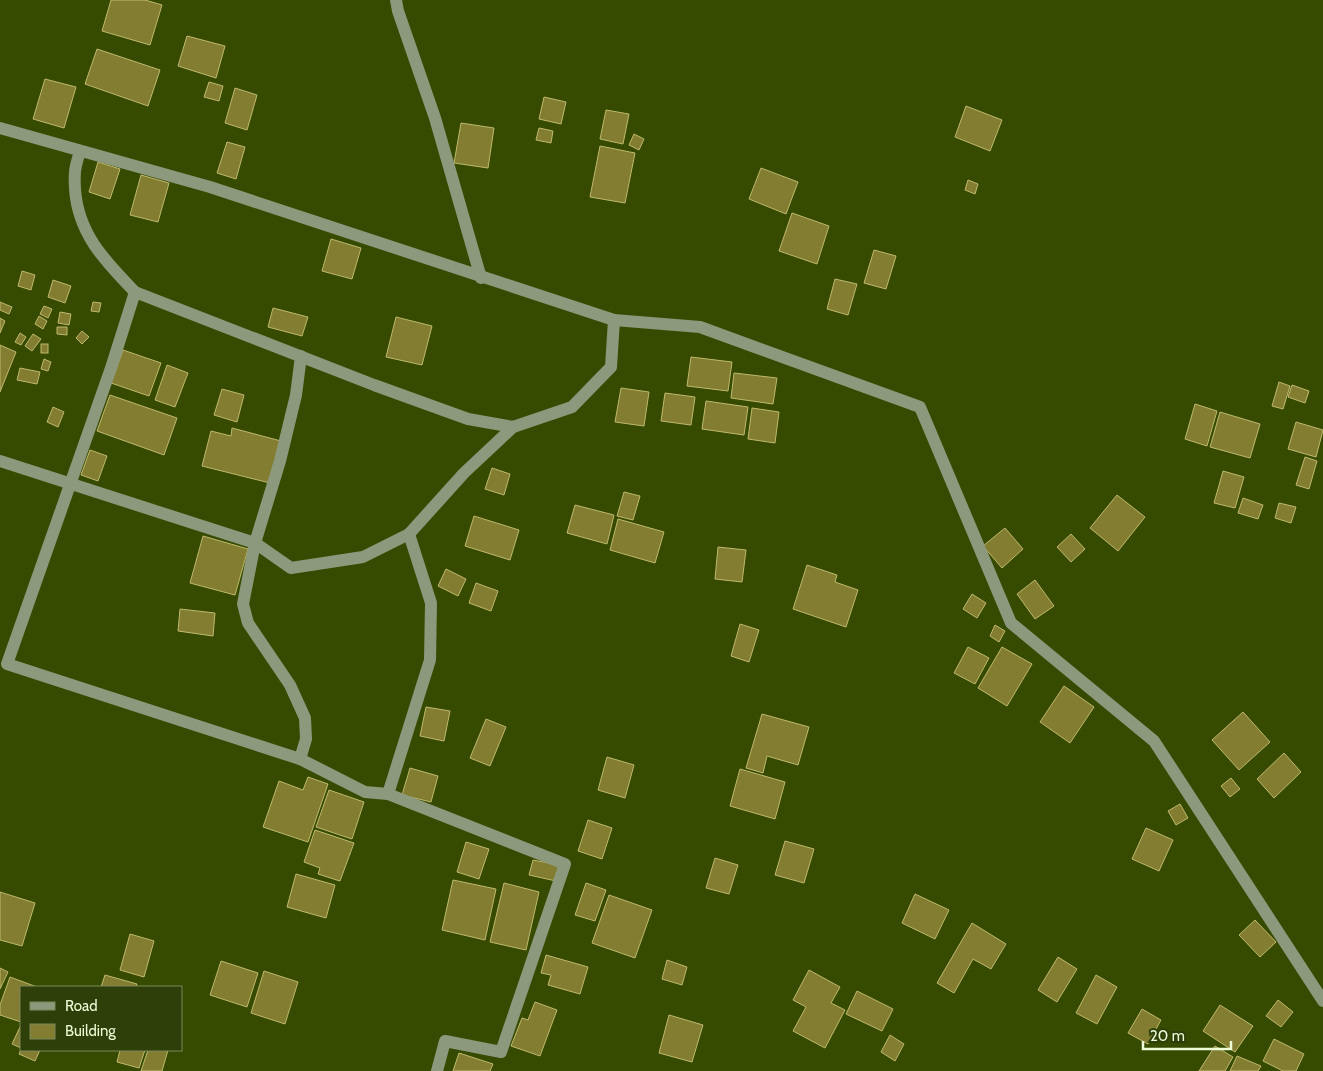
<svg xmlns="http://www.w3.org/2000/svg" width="1323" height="1071" viewBox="0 0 1323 1071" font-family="Cabin,sans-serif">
  <rect width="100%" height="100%" fill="#374b00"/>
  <g fill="#827d30" stroke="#beb96d">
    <path d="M111,0H145L162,5L150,45L102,31Z"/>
    <path d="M187,36L225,46L216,78L178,66Z"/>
    <path d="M97,49L160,70L148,106L85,84Z"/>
    <path d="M45,79L76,87L64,128L33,119Z"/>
    <path d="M209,82L223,86L219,101L204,97Z"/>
    <path d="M235,88L257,95L247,130L225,123Z"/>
    <path d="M544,97L566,102L561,124L539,119Z"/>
    <path d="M966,106L1002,120L990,151L955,137Z"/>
    <path d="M606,110L629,114L623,144L600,139Z"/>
    <path d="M461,123L494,128L488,168L454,163Z"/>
    <path d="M539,128L553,131L551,143L536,140Z"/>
    <path d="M634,134L644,139L639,150L629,145Z"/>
    <path d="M227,142L245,147L236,179L217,173Z"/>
    <path d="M600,146L635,153L625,203L590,197Z"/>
    <path d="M98,162L120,169L110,199L89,192Z"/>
    <path d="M761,168L798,182L786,214L749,199Z"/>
    <path d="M141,175L169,183L158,222L130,215Z"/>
    <path d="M968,180L978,184L975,194L965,190Z"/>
    <path d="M792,213L829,226L817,264L779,251Z"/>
    <path d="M331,239L361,248L352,279L322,271Z"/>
    <path d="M874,250L896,256L886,289L864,283Z"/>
    <path d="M22,271L35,275L31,290L18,286Z"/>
    <path d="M835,279L857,284L848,315L827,309Z"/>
    <path d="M53,280L71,286L65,303L48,297Z"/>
    <path d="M0,302L12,307L9,314L0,310Z"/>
    <path d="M93,302L101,303L99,312L91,311Z"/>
    <path d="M44,306L52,309L48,318L40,314Z"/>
    <path d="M273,308L308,317L302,336L268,327Z"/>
    <path d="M60,312L71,314L69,325L58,323Z"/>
    <path d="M39,316L47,321L43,329L35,324Z"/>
    <path d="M396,317L432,326L422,365L386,357Z"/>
    <path d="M0,318L5,321L0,333Z"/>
    <path d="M57,327H67V335L57,334Z"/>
    <path d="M82,331L89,337L82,344L76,338Z"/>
    <path d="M20,333L26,337L21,345L15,342Z"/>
    <path d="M33,334L41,339L32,351L25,346Z"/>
    <rect x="41" y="344" width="7" height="9"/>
    <path d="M0,345L16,352L0,392Z"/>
    <path d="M123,350L161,363L149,396L111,383Z"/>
    <path d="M691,357L732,362L728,391L687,386Z"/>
    <path d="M44,359L51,362L48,371L41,369Z"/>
    <path d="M167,365L188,373L175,407L155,400Z"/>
    <path d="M20,368L40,372L37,384L17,380Z"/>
    <path d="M734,373L777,378L773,404L731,398Z"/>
    <path d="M1279,382L1290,386L1283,409L1272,406Z"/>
    <path d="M1292,385L1309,391L1305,403L1288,397Z"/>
    <path d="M621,388L649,392L644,426L615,422Z"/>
    <path d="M222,389L244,395L237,422L214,415Z"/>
    <path d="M665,393L695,397L691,425L661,421Z"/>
    <path d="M110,395L177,418L164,455L97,431Z"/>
    <path d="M706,401L748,407L744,435L702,429Z"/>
    <path d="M1195,404L1217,411L1207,446L1185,439Z"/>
    <path d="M53,407L64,412L58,427L47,422Z"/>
    <path d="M752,408L779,412L775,443L748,439Z"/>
    <path d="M1220,412L1260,424L1250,458L1210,447Z"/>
    <path d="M1296,422L1323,430L1316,457L1288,449Z"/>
    <path d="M232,428L281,441L270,483L202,466L211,431L231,436Z"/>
    <path d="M90,450L107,456L98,481L81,475Z"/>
    <path d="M1305,457L1317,461L1309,489L1296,485Z"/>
    <path d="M492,468L510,474L504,495L485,489Z"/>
    <path d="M1223,471L1244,477L1235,508L1214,503Z"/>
    <path d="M624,492L640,496L633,520L617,516Z"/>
    <path d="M1117,495L1145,517L1118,551L1090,528Z"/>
    <path d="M1243,498L1263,505L1258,519L1238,513Z"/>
    <path d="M1279,503L1296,507L1291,523L1275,518Z"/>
    <path d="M575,505L614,515L607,544L567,533Z"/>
    <path d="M474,516L519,530L510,560L465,546Z"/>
    <path d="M618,519L664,532L655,563L610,550Z"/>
    <path d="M1005,528L1023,549L1002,568L983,546Z"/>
    <path d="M1071,534L1085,549L1071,562L1057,547Z"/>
    <path d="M203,536L248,549L235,595L190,583Z"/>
    <path d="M718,547L746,550L742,582L715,579Z"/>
    <path d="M807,565L837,575L835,582L858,590L846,627L793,609Z"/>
    <path d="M446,569L466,579L458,596L438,586Z"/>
    <path d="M1035,580L1054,606L1035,619L1017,594Z"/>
    <path d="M476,583L498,591L491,611L469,603Z"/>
    <path d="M972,594L986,603L977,618L963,609Z"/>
    <path d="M180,609L215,613L213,636L178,631Z"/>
    <path d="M740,624L759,630L749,662L731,656Z"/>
    <path d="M995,625L1005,631L999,642L990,636Z"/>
    <path d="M968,647L989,658L975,684L954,673Z"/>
    <path d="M1002,647L1032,664L1007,706L978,688Z"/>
    <path d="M1064,686L1094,707L1070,743L1040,722Z"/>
    <path d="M426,707L450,711L444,741L420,736Z"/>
    <path d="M1243,712L1270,742L1239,770L1212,740Z"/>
    <path d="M762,714L809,727L798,765L767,756L763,773L746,768Z"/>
    <path d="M486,719L506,727L490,766L470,758Z"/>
    <path d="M1284,753L1301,772L1274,798L1257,779Z"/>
    <path d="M607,757L634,765L625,798L598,790Z"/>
    <path d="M410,768L438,776L431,802L402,795Z"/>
    <path d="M740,769L785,782L775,819L730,806Z"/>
    <path d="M308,777L328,784L308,842L263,827L279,781L303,790Z"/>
    <path d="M1231,778L1240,789L1230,797L1221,786Z"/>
    <path d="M329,790L364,802L352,839L316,827Z"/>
    <path d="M1180,804L1188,818L1176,825L1168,811Z"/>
    <path d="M588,820L612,828L602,859L578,851Z"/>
    <path d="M1146,828L1173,840L1159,871L1132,859Z"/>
    <path d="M315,830L354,843L340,881L318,874L320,868L304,862Z"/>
    <path d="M785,841L814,849L804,883L775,875Z"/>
    <path d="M466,842L489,849L479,879L457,872Z"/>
    <path d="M715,858L738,865L729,894L706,888Z"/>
    <path d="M533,860L559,865L556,881L529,875Z"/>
    <path d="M296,874L335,885L326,918L287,907Z"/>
    <path d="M453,880L496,889L485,940L442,930Z"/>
    <path d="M504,883L539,892L526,950L490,942Z"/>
    <path d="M586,883L606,890L595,921L575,915Z"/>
    <path d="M0,892L35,903L22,946L0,940Z"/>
    <path d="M915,894L949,910L935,939L902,923Z"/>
    <path d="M609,895L652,910L635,958L592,943Z"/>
    <path d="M1255,920L1276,942L1260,957L1239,935Z"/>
    <path d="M972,923L1006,944L991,969L973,959L954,993L937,983Z"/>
    <path d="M130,934L154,941L144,977L120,970Z"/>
    <path d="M546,955L588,967L580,994L548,985L551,975L541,973Z"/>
    <path d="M1058,957L1077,969L1057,1002L1038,990Z"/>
    <path d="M667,960L687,967L682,985L662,979Z"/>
    <path d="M221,961L258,973L247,1007L210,995Z"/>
    <path d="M0,968L8,972L0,989Z"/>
    <path d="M809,970L840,987L831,1003L845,1010L825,1048L793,1031L806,1007L793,1000Z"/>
    <path d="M264,971L298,982L285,1024L251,1013Z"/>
    <path d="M105,975L137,984L136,987H101Z"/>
    <path d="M1096,975L1117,987L1097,1024L1076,1013Z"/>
    <path d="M10,977L37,987H21V1022L0,1015V1005Z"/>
    <path d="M857,991L893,1009L882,1031L846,1014Z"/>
    <path d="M1278,1000L1293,1012L1281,1027L1266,1016Z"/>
    <path d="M535,1002L557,1010L540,1056L511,1046L522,1018L528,1020Z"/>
    <path d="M1220,1005L1253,1026L1235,1052L1203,1031Z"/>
    <path d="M1142,1009L1161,1020L1148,1044L1128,1033Z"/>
    <path d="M669,1015L703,1025L692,1062L659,1053Z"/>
    <path d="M20,1027L21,1028V1048L12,1044Z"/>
    <path d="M890,1035L904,1044L895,1061L881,1052Z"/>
    <path d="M1274,1039L1304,1054L1296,1071H1283L1263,1061Z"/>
    <path d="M1215,1046L1233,1057L1225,1071H1199Z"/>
    <path d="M21,1050H40L35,1061L19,1054Z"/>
    <path d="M120,1050H145L139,1068L117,1062Z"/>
    <path d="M148,1050H168L162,1071H141Z"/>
    <path d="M459,1053L493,1064L490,1071H453Z"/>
    <path d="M1237,1056L1261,1066L1258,1071H1230Z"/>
  </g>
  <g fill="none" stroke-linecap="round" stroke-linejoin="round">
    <g stroke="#8d997c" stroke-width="12">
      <path d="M396,0L398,11L435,118L481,278"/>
      <path d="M0,128L210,187L614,320L700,327L920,407L1011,623L1154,741L1323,1001"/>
      <path d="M80,152C75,166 74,173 75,189C78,234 105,261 135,292"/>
      <path d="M301,356L296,395L280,461L255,543L243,604L248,623L290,685L305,718L306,739L300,759L7,664L111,368L135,292L374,385L468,419L513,427L572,407L611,367L614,320"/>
      <path d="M0,461L255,543L291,568L363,557L409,534"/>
      <path d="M300,759L365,792L388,794L430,660L431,603L409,534L464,473L513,427"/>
      <path d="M388,794L565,864L501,1052L445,1041L437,1071"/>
    </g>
  </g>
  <rect x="20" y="986" width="162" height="65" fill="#2f3f09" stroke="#7b8a5b"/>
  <rect x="30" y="1002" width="25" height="8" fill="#8d997c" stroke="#7b8a5b"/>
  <text x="65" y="1011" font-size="15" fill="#edfbd7">Road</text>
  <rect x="30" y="1024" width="25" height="15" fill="#827d30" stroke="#7b8a5b"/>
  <text x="65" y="1036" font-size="15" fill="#edfbd7">Building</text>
  <path d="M1143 1041v8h88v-8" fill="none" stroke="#edfbd7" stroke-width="2.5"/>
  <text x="1150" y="1041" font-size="15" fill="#edfbd7" stroke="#2f3f09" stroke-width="4" paint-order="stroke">20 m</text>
</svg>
